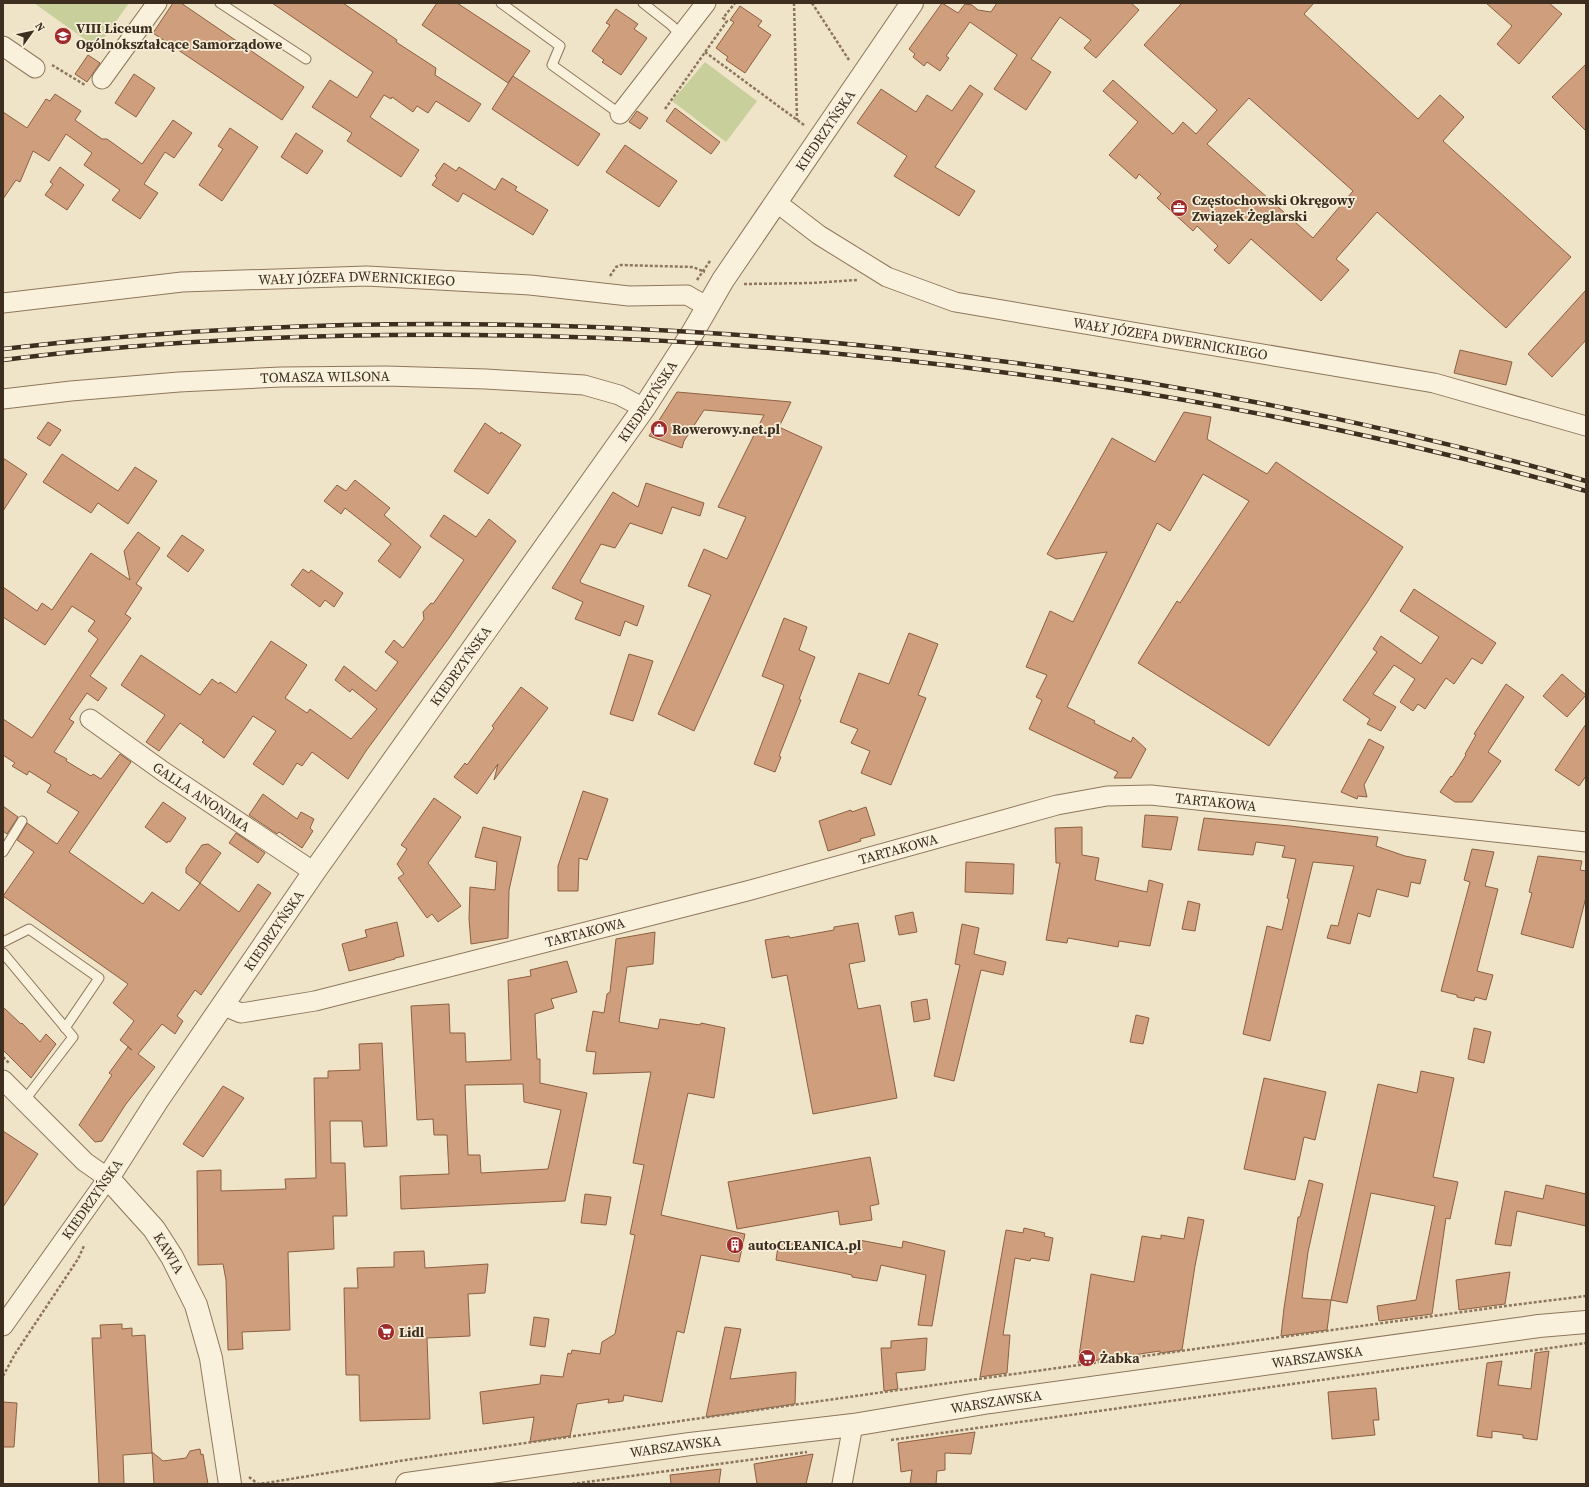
<svg xmlns="http://www.w3.org/2000/svg" width="1589" height="1487" viewBox="0 0 1589 1487" font-family="'Source Serif 4',serif">
  <rect width="100%" height="100%" fill="#f0e4c8"/>
  <g fill="#c9cf9b">
    <path d="M34,3H129L97,48Z"/>
    <path d="M705,62L757,101L726,142L672,101Z"/>
  </g>
  <g fill="#cf9f7d" stroke="#8d5f41" fill-rule="evenodd">
    <path d="M173,3H181L304,87L282,120L153,33Z"/>
    <path d="M272,3H343L397,40L396,42L436,68L435,75L481,104L469,122L436,101L428,113L417,106L413,112L392,97L391,99L384,95L370,117L419,150L401,177L347,141L352,133L312,107L330,80L357,98L373,72Z"/>
    <path d="M437,3H457L530,51L508,83L422,25Z"/>
    <path d="M942,3L958,13L965,4L972,5L978,10L991,12L997,3H1131L1139,10L1096,58L1084,48L1091,40L1060,17L1031,59L1051,72L1026,110L994,89L1017,55L970,22L946,56L949,58L940,71L927,62L924,66L913,57L915,54L909,49Z"/>
    <path d="M1182,3H1314L1304,14L1418,119L1440,95L1464,117L1443,141L1571,257L1506,328L1377,212L1336,259L1349,270L1321,301L1251,239L1229,264L1214,250L1218,246L1197,226L1193,231L1157,198L1161,194L1139,174L1136,179L1109,155L1138,122L1103,91L1113,80L1173,134L1183,122L1196,134L1217,110L1144,45ZM1249,98L1353,191L1313,238L1207,144Z"/>
    <path d="M1486,3H1549L1562,14L1519,64L1497,44L1512,26Z"/>
    <path d="M740,6L762,21L758,26L771,35L745,73L726,60L728,57L716,48L734,22L730,20Z"/>
    <path d="M616,9L638,24L634,29L647,38L621,75L602,62L604,60L592,51L610,25L606,23Z"/>
    <path d="M88,55L100,63L87,82L75,74Z"/>
    <path d="M1586,64V131L1552,97Z"/>
    <path d="M134,74L155,88L136,117L115,103Z"/>
    <path d="M513,76L600,134L578,166L492,109Z"/>
    <path d="M970,85L983,94L935,167L975,191L959,216L894,176L907,156L857,123L881,89L916,112L927,95L952,111Z"/>
    <path d="M55,94L81,111L75,120L102,139H107L142,164L173,120L192,133L174,158L165,152L144,184L158,193L140,219L112,200L120,190L84,165L92,153L66,134L49,161L33,151L20,182L16,180L3,199V112L27,128L46,99L50,101Z"/>
    <path d="M675,108L720,142L711,154L666,121Z"/>
    <path d="M637,111L648,118L640,129L629,122Z"/>
    <path d="M230,128L258,147L222,201L199,185L223,149L218,146Z"/>
    <path d="M296,133L323,151L307,174L281,157Z"/>
    <path d="M625,145L677,181L659,207L606,172Z"/>
    <path d="M444,163L456,171L459,167L495,190L502,178L517,187L515,190L548,210L533,235L463,193L458,202L432,185L437,178L435,176Z"/>
    <path d="M60,167L84,185L67,210L45,195L53,184L50,182Z"/>
    <path d="M1586,290V340L1552,377L1528,354Z"/>
    <path d="M1460,350L1512,362L1506,385L1454,373Z"/>
    <path d="M677,392L791,402L779,427L822,447L694,731L658,714L711,595L688,586L704,549L727,559L746,517L718,507L764,415L704,410L684,441L682,448L649,436Z"/>
    <path d="M1184,412L1211,417L1207,439L1267,474L1276,462L1403,547L1368,601L1269,746L1138,663L1177,601L1180,603L1249,501L1203,474L1170,531L1157,523L1067,707L1095,721L1094,723L1131,742L1133,737L1146,749L1131,778H1114L1118,772L1029,729L1042,700L1036,697L1047,675L1026,667L1050,611L1073,622L1107,552L1056,559L1047,554L1112,438L1155,462Z"/>
    <path d="M48,422L61,430L50,446L37,438Z"/>
    <path d="M485,423L500,434L501,432L521,445L488,494L454,471Z"/>
    <path d="M62,454L118,491L135,467L157,481L128,524L98,503L91,513L43,482Z"/>
    <path d="M3,458L27,474L3,511Z"/>
    <path d="M355,480L390,508L384,515L421,547L400,578L378,561L391,544L345,508L341,514L324,501L337,485L346,491Z"/>
    <path d="M646,483L704,503L700,516L672,507L662,534L630,523L615,548L601,544L580,581L581,583L644,606L637,626L625,621L620,636L575,619L583,602L552,588L613,492L638,507Z"/>
    <path d="M444,515L476,537L489,519L516,541L449,638L366,751L348,779L312,752L302,766L297,763L283,785L253,764L276,731L253,716L224,758L202,742L204,740L180,723L159,751L146,742L165,715L121,685L141,655L200,695L212,679L219,684L220,682L236,693L271,641L307,665L285,698L307,713L310,709L351,739L377,709L352,689L350,692L335,680L344,666L376,691L398,662L385,652L394,640L403,648L424,619L423,612L431,603L433,604L464,560L430,536Z"/>
    <path d="M138,532L160,548L136,584L142,588L125,614L131,618L90,676L107,688L98,701L87,693L69,719L74,722L54,752L67,759L66,761L91,776L93,774L101,779L120,754L131,762L69,852L143,904L152,892L179,911L200,883L239,912L258,884L271,893L201,995L195,990L177,1016L183,1021L175,1034L162,1024L138,1054L155,1067L126,1104L102,1141L95,1142L79,1125L112,1075L109,1073L128,1047L132,1050L120,1040L134,1021L113,1003L128,984L3,896L34,852L17,840L27,823L57,844L79,812L47,792L51,785L29,771L27,775L12,766L15,763L3,755V719L32,738L98,639L88,631L95,621L72,606L45,645L3,617V587L37,611L42,603L52,610L91,553L130,580L124,551Z"/>
    <path d="M182,535L204,550L188,572L167,556Z"/>
    <path d="M303,569L309,573L311,570L343,593L334,607L325,600L320,607L291,585Z"/>
    <path d="M1414,589L1496,643L1482,664L1472,658L1454,684L1446,678L1425,709L1418,704L1413,711L1400,702L1415,679L1394,665L1373,694L1396,707L1381,731L1367,724L1370,719L1343,700L1377,652L1373,649L1381,636L1421,664L1439,637L1400,611Z"/>
    <path d="M784,618L807,627L799,650L815,657L799,699L801,700L779,756L781,757L775,772L754,764L784,685L762,676Z"/>
    <path d="M909,633L938,644L918,695L926,698L891,785L861,773L870,751L851,743L858,729L840,722L859,673L889,684Z"/>
    <path d="M629,654L653,661L633,721L610,714Z"/>
    <path d="M1562,674L1586,695L1567,717L1543,696Z"/>
    <path d="M1506,684L1524,697L1488,752L1501,761L1472,802H1455L1440,792L1451,776L1452,777L1466,755L1465,754L1476,735L1474,734Z"/>
    <path d="M521,687L548,708L494,780L498,764L477,794L454,777L465,763L467,765L494,728L492,726Z"/>
    <path d="M1586,724V776L1579,786L1555,770Z"/>
    <path d="M1369,739L1384,747L1364,785L1367,797L1358,796L1357,799L1341,792Z"/>
    <path d="M583,791L608,799L587,860L579,858L578,891H558V866Z"/>
    <path d="M263,794L297,819L301,812L314,819L310,828L313,831L302,848L279,832L277,834L249,815Z"/>
    <path d="M434,798L461,817L428,863L461,906L438,922L432,914L427,918L398,878L404,874L397,864L407,849L401,845Z"/>
    <path d="M163,802L186,818L170,842L168,841L167,843L145,827Z"/>
    <path d="M3,806L18,817L7,834L3,831Z"/>
    <path d="M866,807L875,835L860,839L861,841L828,851L819,821L851,810L852,812Z"/>
    <path d="M1145,815L1178,817L1171,850L1142,847Z"/>
    <path d="M1204,818L1290,826L1378,837L1376,846L1405,856L1426,860L1420,884L1411,882L1408,897L1377,889L1370,917L1358,913L1350,944L1327,938L1331,925L1338,926L1354,866L1313,862L1270,1041L1243,1034L1267,926L1282,930L1289,899L1287,898L1296,859L1282,857L1285,846L1256,842L1253,855L1198,850Z"/>
    <path d="M483,827L521,837L509,890L508,938L471,944L469,919L470,887L495,890L497,862L475,857Z"/>
    <path d="M1082,827V855L1099,858L1095,880L1147,892L1149,880L1163,884L1150,946L1119,941L1118,947L1068,938L1067,943L1046,940L1060,863H1056L1055,828Z"/>
    <path d="M236,833L265,853L258,863L229,843Z"/>
    <path d="M208,844L221,853L200,883L186,873V868L202,845Z"/>
    <path d="M1472,849L1494,852L1485,886L1498,889L1477,971L1493,975L1486,1000L1475,997L1474,1001L1457,997V995L1441,991L1470,882L1464,880Z"/>
    <path d="M1538,856L1582,861L1580,870L1586,871V897L1573,948L1521,934L1532,893L1529,892Z"/>
    <path d="M966,862L1014,864L1013,894L965,892Z"/>
    <path d="M1188,901L1200,904L1195,931L1182,929Z"/>
    <path d="M913,912L917,932L899,935L895,916Z"/>
    <path d="M397,922L404,956L395,958V959L349,971L342,944L367,937L365,930Z"/>
    <path d="M858,923L865,961L849,964L858,1009L880,1005L897,1098L813,1114L787,975L772,978L765,940L789,936L790,938L834,930V927Z"/>
    <path d="M962,924L979,928L974,954L1006,962L1003,975L981,970L954,1081L934,1076L960,965L955,964Z"/>
    <path d="M655,932L653,964L627,967L619,1022L658,1029L660,1019L700,1025L701,1023L725,1028L714,1098L688,1093L661,1215L745,1234L739,1262L701,1255L684,1333L677,1331L662,1402L624,1395L623,1401L608,1403L609,1399L577,1404L570,1436L530,1442L534,1417L483,1424L480,1392L540,1384L541,1375L563,1377L568,1353L571,1354L572,1350L600,1354L602,1342L615,1334L635,1235L630,1234L644,1165L633,1163L651,1072L593,1074L596,1052L586,1051L593,1011L604,1013L607,994L610,992L616,939Z"/>
    <path d="M567,961L577,992L551,999L554,1008L535,1014L537,1059H540V1083L587,1093L565,1201L401,1209L400,1176L449,1174L447,1135H434L433,1119L417,1120L411,1006L449,1004L450,1033H465L466,1062L511,1060L508,980L531,976L530,970ZM523,1084L524,1102L561,1110L548,1169L481,1173L480,1155H468L465,1085Z"/>
    <path d="M927,999L930,1019L914,1022L911,1002Z"/>
    <path d="M3,1007L21,1024L22,1023L40,1042L46,1034L56,1044L31,1078L3,1050Z"/>
    <path d="M1136,1015L1149,1018L1143,1044L1130,1042Z"/>
    <path d="M1474,1028L1491,1032L1484,1063L1468,1059Z"/>
    <path d="M382,1043L387,1146L364,1147L362,1121H330L331,1163H345L347,1216H333L334,1249L288,1252L290,1330L242,1332L243,1349L228,1350L226,1280L223,1264L198,1265L197,1171L221,1170V1191L286,1189L285,1179L316,1178L314,1078H328V1071L360,1070L359,1044Z"/>
    <path d="M1421,1071L1454,1078L1433,1177L1458,1182L1450,1219L1446,1218L1432,1314L1379,1321L1377,1306L1416,1300L1435,1206L1371,1193L1347,1303L1331,1300L1378,1084L1417,1093Z"/>
    <path d="M1264,1078L1326,1092L1315,1140L1304,1137L1295,1180L1244,1169Z"/>
    <path d="M223,1086L244,1098L203,1157L183,1144Z"/>
    <path d="M3,1131L38,1154L3,1207Z"/>
    <path d="M870,1157L879,1204L870,1206L872,1220L840,1225L838,1211L737,1229L728,1182Z"/>
    <path d="M1309,1180L1323,1184L1308,1252L1302,1298L1331,1300L1327,1330L1281,1336L1284,1308L1298,1217H1300Z"/>
    <path d="M1546,1185L1586,1194V1226L1517,1211L1511,1246L1495,1244L1505,1191L1543,1199Z"/>
    <path d="M585,1194L611,1197L606,1225L581,1223Z"/>
    <path d="M1188,1217L1204,1220L1195,1266L1182,1350L1160,1353V1351L1078,1363L1091,1274L1134,1282L1142,1236L1161,1239V1235L1184,1239Z"/>
    <path d="M1024,1228L1045,1233L1044,1236L1053,1238L1049,1261L1031,1258L1030,1261L1015,1258L1003,1335H1010L1007,1373L980,1377L1006,1230L1023,1233Z"/>
    <path d="M779,1240L856,1254L859,1240L902,1248L903,1241L945,1251L932,1326L918,1325L926,1275L881,1265L877,1281L852,1277V1275L838,1272L776,1260Z"/>
    <path d="M424,1251L425,1268L488,1264L485,1293L468,1294L470,1336L427,1338L430,1419L360,1421L359,1375H346L344,1288H358L357,1268L394,1267V1252Z"/>
    <path d="M1510,1272L1505,1304L1459,1310L1456,1280Z"/>
    <path d="M534,1317L549,1319L545,1347L530,1345Z"/>
    <path d="M122,1324V1329L132,1328V1336L145,1335L152,1453L123,1455L124,1484H99L92,1338H101L100,1325Z"/>
    <path d="M725,1327L741,1329L730,1379L796,1372L795,1404L706,1417Z"/>
    <path d="M927,1338L925,1370L896,1373L898,1389L884,1391L881,1348H891V1341Z"/>
    <path d="M1549,1351L1537,1440L1523,1438V1435L1492,1431V1438L1477,1436L1487,1363L1502,1361L1498,1385L1531,1389L1535,1353Z"/>
    <path d="M1376,1388L1379,1420H1373L1375,1435L1332,1439L1328,1392Z"/>
    <path d="M3,1402L17,1403L14,1447H3Z"/>
    <path d="M975,1432L971,1454L945,1453V1470L937,1471L936,1484H910L912,1470L901,1472L898,1443Z"/>
    <path d="M200,1449L201,1455L203,1454L208,1484H154L152,1452L163,1461L186,1458L190,1451Z"/>
    <path d="M813,1454L806,1484H757L754,1464Z"/>
    <path d="M721,1469L719,1484H671L670,1475Z"/>
  </g>
  <g fill="none" stroke-linecap="round" stroke-linejoin="round">
    <defs>
      <g id="service">
        <path d="M220,3L306,59"/>
        <path d="M501,3L560,46L552,65L620,114"/>
        <path d="M643,3L671,25L681,35"/>
        <path d="M3,852L22,821"/>
        <path d="M3,942L29,929L99,978L65,1028"/>
        <path d="M3,953L73,1037L24,1101"/>
      </g>
      <g id="minor">
        <path d="M3,46L35,68"/>
        <path d="M102,79L157,3"/>
        <path d="M620,114L706,3"/>
        <path id="s1" d="M776,202L819,235L887,277L955,302L1434,383L1586,426"/>
        <path id="s2" d="M3,303L182,282L367,276L530,285L629,296L687,295L708,307"/>
        <path id="s3" d="M3,399L71,391L179,382L281,377L386,376L486,379L584,385L619,395L644,408"/>
        <path id="s4" d="M90,719L164,772L314,872"/>
        <path id="s5" d="M224,1006L241,1013L315,1001L747,891L1057,805L1107,796L1151,795L1586,842"/>
        <path d="M3,1080L85,1162L108,1178L3,1326"/>
        <path d="M842,1484L853,1425"/>
      </g>
      <g id="tertiary">
        <path id="s6" d="M230,1484L211,1358L196,1305L172,1257L154,1229L108,1178L157,1101L314,872L644,408L693,332L723,280L912,3"/>
        <path id="s7" d="M407,1484L690,1444L853,1425L990,1402L1539,1326L1586,1322"/>
      </g>
    </defs>
    <use href="#service" stroke="#8d765c" stroke-width="11"/>
    <use href="#minor" stroke="#8d765c" stroke-width="21"/>
    <use href="#tertiary" stroke="#8d765c" stroke-width="24"/>
    <g stroke="#8d765c" stroke-width="2.5" stroke-dasharray="3 2" stroke-linecap="butt">
      <path d="M794,3L797,120"/>
      <path d="M812,3L849,60"/>
      <path d="M705,52L804,125"/>
      <path d="M52,65L85,85"/>
      <path d="M665,109L727,21L723,18L735,3"/>
      <path d="M610,276L616,267L621,265L693,267L705,272"/>
      <path d="M697,280L710,261"/>
      <path d="M744,284L812,283L857,280"/>
      <path d="M3,1057L9,1063"/>
      <path d="M3,1376L15,1354L78,1259L84,1246"/>
      <path d="M891,1440L1586,1343"/>
      <path d="M249,1477L258,1484L266,1483L406,1460L884,1392L1513,1305L1586,1296"/>
      <path d="M572,1484L807,1452"/>
    </g>
    <use href="#service" stroke="#faf1dc" stroke-width="9"/>
    <use href="#minor" stroke="#faf1dc" stroke-width="19"/>
    <use href="#tertiary" stroke="#faf1dc" stroke-width="22"/>
    <defs>
      <g id="rail">
        <path d="M3,349C232,322 463,318 693,332C994,350 1295,398 1586,481"/>
        <path d="M3,360C181,337 361,332 540,336C891,345 1248,396 1586,491"/>
      </g>
    </defs>
    <use href="#rail" stroke="#3d2e20" stroke-width="4.5"/>
    <use href="#rail" stroke="#f7eed8" stroke-width="3" stroke-dasharray="9" stroke-linecap="butt"/>
  </g>
  <defs>
    <symbol id="school-disc" viewBox="-11 -11 22 22"><circle r="9.5" fill="#9e2a2b" stroke="#f7eed8"/><path d="M0-5L7-2L0 1L-7-2ZM-4 1L0 2.5L4 1V4Q0 6-4 4Z" fill="#fff"/></symbol>
    <symbol id="office-disc" viewBox="-11 -11 22 22"><circle r="9.5" fill="#9e2a2b" stroke="#f7eed8"/><path d="M-6-3h4V-5.5h4V-3h4V5H-6ZM-1-4.5V-3h2v-1.5ZM-6 0V1H6V0Z" fill="#fff"/></symbol>
    <symbol id="shop-disc" viewBox="-11 -11 22 22"><circle r="9.5" fill="#9e2a2b" stroke="#f7eed8"/><path d="M-5-2.5h2.3a2.7 3.5 0 0 1 5.4 0H5L5.5 6h-11ZM-1.5-2.5h3a1.5 2.3 0 0 0-3 0Z" fill="#fff"/></symbol>
    <symbol id="building-disc" viewBox="-11 -11 22 22"><circle r="9.5" fill="#9e2a2b" stroke="#f7eed8"/><path d="M-4-6H4V6H1V3H-1V6H-4ZM-2.5-4.3h1.7v1.8h-1.7ZM.8-4.3h1.7v1.8H.8ZM-2.5-1h1.7V.8h-1.7ZM.8-1h1.7V.8H.8Z" fill="#fff"/></symbol>
    <symbol id="supermarket-disc" viewBox="-11 -11 22 22"><circle r="9.5" fill="#9e2a2b" stroke="#f7eed8"/><path d="M-6-5.5h2.5l.6 2H6L4.5 2H-2.5L-4.4-4H-6ZM-1.5 3.2a1.3 1.3 0 1 0 .1 0ZM3 3.2a1.3 1.3 0 1 0 .1 0Z" fill="#fff"/></symbol>
  </defs>
  <g fill-rule="evenodd">
    <use href="#school-disc" x="53" y="26" width="20" height="20"/>
    <use href="#office-disc" x="1169" y="198" width="20" height="20"/>
    <use href="#shop-disc" x="649" y="419" width="20" height="20"/>
    <use href="#building-disc" x="725" y="1235" width="20" height="20"/>
    <use href="#supermarket-disc" x="376" y="1322" width="20" height="20"/>
    <use href="#supermarket-disc" x="1077" y="1348" width="20" height="20"/>
  </g>
  <g text-anchor="middle" stroke-width="3.5" stroke-linejoin="round" paint-order="stroke">
    <g font-size="14" font-weight="bold" fill="#3d2e20" stroke="#f7eed8" text-anchor="start">
      <text x="76" y="33">VIII Liceum<tspan x="76" dy="16">Ogólnokształcące Samorządowe</tspan></text>
      <text x="1192" y="205">Częstochowski Okręgowy<tspan x="1192" dy="16">Związek Żeglarski</tspan></text>
      <text x="672" y="434">Rowerowy.net.pl</text>
      <text x="748" y="1250">autoCLEANICA.pl</text>
      <text x="399" y="1337">Lidl</text>
      <text x="1100" y="1363">Żabka</text>
    </g>
    <g font-size="14" fill="#3d2e20" stroke="#f7eed8">
      <text dy="5" stroke="none"><textPath href="#s6" startOffset="1608">KIEDRZYŃSKA</textPath></text>
      <text dy="5" stroke="none"><textPath href="#s2" startOffset="355">WAŁY JÓZEFA DWERNICKIEGO</textPath></text>
      <text dy="5" stroke="none"><textPath href="#s1" startOffset="425">WAŁY JÓZEFA DWERNICKIEGO</textPath></text>
      <text dy="5" stroke="none"><textPath href="#s3" startOffset="323">TOMASZA WILSONA</textPath></text>
      <text dy="5" stroke="none"><textPath href="#s6" startOffset="1284">KIEDRZYŃSKA</textPath></text>
      <text dy="5" stroke="none"><textPath href="#s6" startOffset="960">KIEDRZYŃSKA</textPath></text>
      <text dy="5" stroke="none"><textPath href="#s4" startOffset="136">GALLA ANONIMA</textPath></text>
      <text dy="5" stroke="none"><textPath href="#s5" startOffset="1021">TARTAKOWA</textPath></text>
      <text dy="5" stroke="none"><textPath href="#s5" startOffset="696">TARTAKOWA</textPath></text>
      <text dy="5" stroke="none"><textPath href="#s6" startOffset="636">KIEDRZYŃSKA</textPath></text>
      <text dy="5" stroke="none"><textPath href="#s5" startOffset="372">TARTAKOWA</textPath></text>
      <text transform="translate(92 1199) rotate(-55)" y="5">KIEDRZYŃSKA</text>
      <text transform="translate(169 1253) rotate(59)" y="5">KAWIA</text>
      <text dy="5" stroke="none"><textPath href="#s7" startOffset="919">WARSZAWSKA</textPath></text>
      <text dy="5" stroke="none"><textPath href="#s7" startOffset="595">WARSZAWSKA</textPath></text>
      <text dy="5" stroke="none"><textPath href="#s7" startOffset="271">WARSZAWSKA</textPath></text>
    </g>
  </g>
  <rect width="1589" height="1487" fill="none" stroke="#3d2e20" stroke-width="8"/>
  <g transform="translate(32 32) rotate(57)" stroke="#f7eed8" stroke-width="3" paint-order="stroke">
  <path d="M0-3L7 15L0 10L-7 15Z" fill="#3d2e20"/>
  <text y="-6" font-size="11" font-weight="bold" text-anchor="middle" fill="#3d2e20">N</text>
  </g>
</svg>
